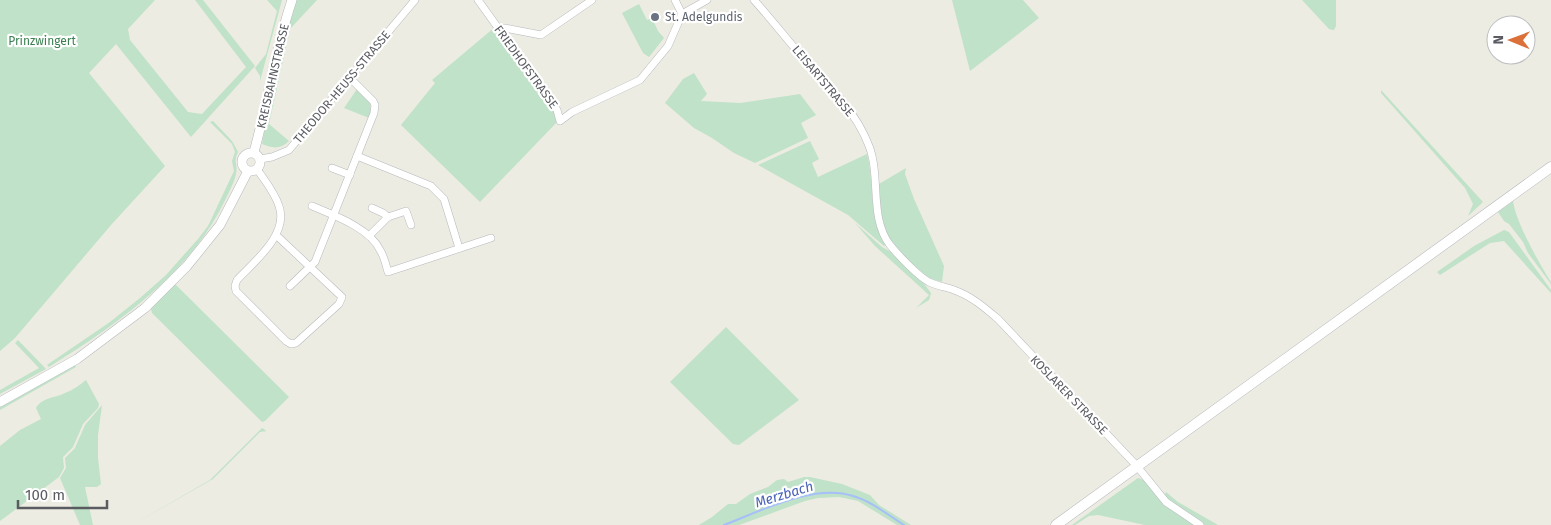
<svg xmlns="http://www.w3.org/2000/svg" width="1551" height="525" viewBox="0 0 1551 525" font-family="'Fira Sans',sans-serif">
  <rect width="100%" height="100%" fill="#ecece2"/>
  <g fill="#c0e2c9">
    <path d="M0,0H155L128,29L130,40L188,112L202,114L246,67L195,0H203L255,66L191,137L116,44L89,73L165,166L111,225L15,338L0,351Z"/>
    <path d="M267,0H282L260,81V76L255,68L266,54L277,11Z"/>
    <path d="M296,0H317L290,29L269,124L289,141C280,150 272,148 262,144C271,95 280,47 296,0Z"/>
    <path d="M952,0H1023L1039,18L970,71Z"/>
    <path d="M1302,0H1336V26L1334,30H1333L1329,29Z"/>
    <path d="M639,4L647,20L652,18L658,31L664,38L649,57L643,53L622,13Z"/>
    <path d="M495,27L556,111L558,121L480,202L401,125L435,83L432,80Z"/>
    <path d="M694,73L707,94L701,101L740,103L800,94L816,115L801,123L808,138L755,163L734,153L712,138L694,128L665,103L683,79Z"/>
    <path d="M357,89C368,100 374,102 369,118L344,108Z"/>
    <path d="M1381,90L1483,202L1468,216L1473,204L1465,188L1381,93Z"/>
    <path d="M213,121L232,141L238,152C233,161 238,165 236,174C234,184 224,202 219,212C182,279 113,327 49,367L47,365L110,322L140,298L166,275L198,239L208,226L234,171L232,161L235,152L232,144L210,122Z"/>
    <path d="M810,141L819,159L812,163L818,177L867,154C875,183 868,218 885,245L884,246L848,215L758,165Z"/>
    <path d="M906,168L905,174L914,199L944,266L942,282C926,278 924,275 912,264C883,237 881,223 879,184Z"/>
    <path d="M1513,201C1516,223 1539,263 1551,282V284L1528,253L1523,242L1509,224L1504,221L1498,212Z"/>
    <path d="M855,223L882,247L893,253L921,280L931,293L929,300L916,308L929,295L875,246Z"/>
    <path d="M1504,230L1509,232L1551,290V293L1504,241L1490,243L1440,275L1437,272L1474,246Z"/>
    <path d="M175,284L289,397L265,421L262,422L152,313L151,309L152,305Z"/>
    <path d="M726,327L799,400L739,445L733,444L670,382Z"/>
    <path d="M18,340L46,369L0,394V390L39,368L15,343Z"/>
    <path d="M77,363L75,365L76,367L0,410V405Z"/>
    <path d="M86,380L99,404L98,408L83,424L73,447L63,457L64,468L59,477L0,521V446L20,430L41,419L36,408C42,397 56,398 65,393C73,390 80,385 86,380Z"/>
    <path d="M102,405L98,435V458L101,484L97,487H85L93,525H80L60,478L66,468L65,458L75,448L85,425Z"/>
    <path d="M262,428L264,429L319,484L266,431L260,432L213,479L132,525L210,480Z"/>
    <path d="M804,477H810L842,484L870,495L879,505L911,525H897L858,501L839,497L818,498L805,501L739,525H699L712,517L728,504H736L750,494L768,487L777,480L784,479L788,482Z"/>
    <path d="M1138,478L1144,480L1197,525H1145L1098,515L1089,516L1075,525H1072Z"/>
    <path d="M1161,490L1165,494L1166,492L1178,502L1218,525H1204L1176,507L1159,492Z"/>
  </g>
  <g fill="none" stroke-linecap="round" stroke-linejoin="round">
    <path stroke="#a6bff8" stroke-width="2" d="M724,525C761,511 814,483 853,496C871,501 888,515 904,525"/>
    <defs>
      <g id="minor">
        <path d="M478,0L557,110L560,121L572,112L640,80L668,46L682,14L707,0"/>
        <path d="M675,0L682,14"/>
        <path d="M754,0C772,20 788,41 806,61C831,87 856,112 869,146C881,177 869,218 890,245C898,255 918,276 929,282C937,286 946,287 954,290C971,296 984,307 998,319L1136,465L1166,502L1200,525"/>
        <path d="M499,29L505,28L541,35L592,0"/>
        <path d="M357,156L431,186L444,199L459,248"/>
        <path d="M260,159L272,157L289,150L415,0"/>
        <path d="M332,168L350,175"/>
        <path d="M257,169C265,181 275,193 279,206C289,234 255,261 237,280L235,286L236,291L286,341L291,344L296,343L339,304L342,297L276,235"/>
        <path d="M312,206C333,215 370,228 380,250C384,256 386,265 388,272L491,238"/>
        <path d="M372,208L383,213L388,217"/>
        <path d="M369,236L388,217L406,211L411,225"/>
        <path d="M290,286L315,262L374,113L375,105L373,101L350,78"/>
      </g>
      <g id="tertiary">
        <path d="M254,152C268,102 275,50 292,0"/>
        <circle cx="251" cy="162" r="9"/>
        <path d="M0,402L77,359L145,308L187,266L220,225L248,171"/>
      </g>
      <path id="secondary" d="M1056,525L1551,167"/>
    </defs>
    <use href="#minor" stroke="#b7b8be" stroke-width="8"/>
    <use href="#tertiary" stroke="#b7b8be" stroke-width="10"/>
    <use href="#secondary" stroke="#b6b7bd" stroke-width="11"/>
    <use href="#minor" stroke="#fff" stroke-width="7"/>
    <use href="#tertiary" stroke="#fff" stroke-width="9"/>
    <use href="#secondary" stroke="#fff" stroke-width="10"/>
  </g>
  <circle fill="#6b7280" stroke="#fff" stroke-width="2" cx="655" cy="17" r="5"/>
  <g text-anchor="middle" stroke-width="4.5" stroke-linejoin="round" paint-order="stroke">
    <g font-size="12" fill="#5b616d" stroke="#fff" text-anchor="start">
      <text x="665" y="21">St. Adelgundis</text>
    </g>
    <g font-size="12" fill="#3b8051" stroke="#fff">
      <text x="42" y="45">Prinzwingert</text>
    </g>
    <g font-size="12" fill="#5a5c62" stroke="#fff">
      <text transform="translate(526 67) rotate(54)" y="4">FRIEDHOFSTRASSE</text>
      <text transform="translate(273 76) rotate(-77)" y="4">KREISBAHNSTRASSE</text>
      <text transform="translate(823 81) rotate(50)" y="4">LEISARTSTRASSE</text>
      <text transform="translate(342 87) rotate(-50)" y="4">THEODOR-HEUSS-STRASSE</text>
      <text transform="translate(1069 395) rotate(46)" y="4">KOSLARER STRASSE</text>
    </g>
    <g font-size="14" font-style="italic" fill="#4b63b9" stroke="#fff">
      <text transform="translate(784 494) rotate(-17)" y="5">Merzbach</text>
    </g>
  </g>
  <g transform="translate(1511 40) rotate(271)"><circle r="24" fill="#ffffff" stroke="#bdbec0"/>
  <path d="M0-4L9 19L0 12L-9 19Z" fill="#db7139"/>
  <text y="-8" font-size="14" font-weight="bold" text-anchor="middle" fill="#5a5c62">N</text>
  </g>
  <path d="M18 500v8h89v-8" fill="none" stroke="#5a5c62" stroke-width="2.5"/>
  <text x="25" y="500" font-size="15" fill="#5a5c62" stroke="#ffffff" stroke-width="4" paint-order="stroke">100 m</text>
</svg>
